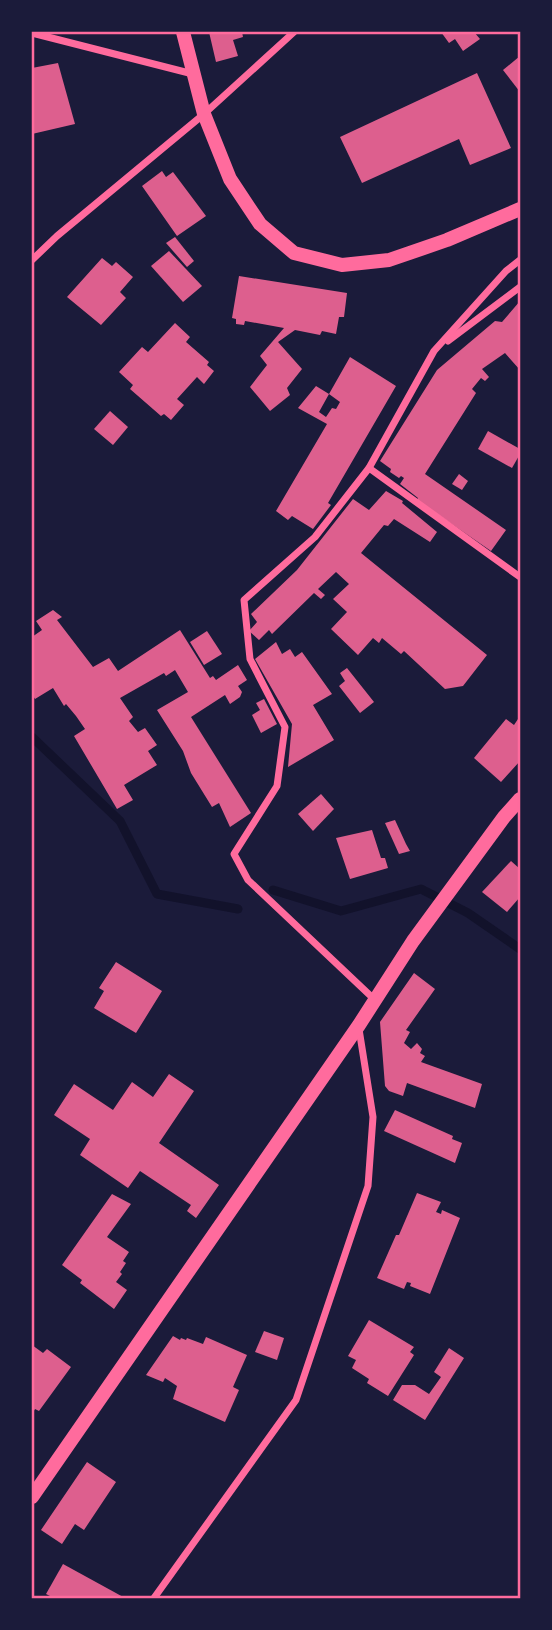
<svg xmlns="http://www.w3.org/2000/svg" width="552" height="1630" viewBox="0 0 552 1630" font-family="Arial,sans-serif">
  <rect width="100%" height="100%" fill="#1b1b3a"/>
  <g fill="none" stroke-linecap="round" stroke-linejoin="round">
    <g stroke="#12122b" stroke-width="9">
      <path d="M32,737L120,821L157,894L238,909"/>
      <path d="M273,890L341,911L421,889L468,913L520,949"/>
    </g>
  </g>
  <g fill="#dd5f8e">
    <path d="M209,32H242L243,37L233,40L238,56L216,62Z"/>
    <path d="M441,32H474L480,39L463,51L455,39L449,43Z"/>
    <path d="M520,56V92L503,70Z"/>
    <path d="M58,63L75,124L32,134V68Z"/>
    <path d="M477,73L511,148L470,165L459,139L362,183L340,137Z"/>
    <path d="M162,171L166,177L173,172L206,216L177,236L142,186Z"/>
    <path d="M175,237L194,261L187,267L166,243Z"/>
    <path d="M169,251L202,286L183,302L151,266Z"/>
    <path d="M102,258L112,266L116,262L133,277L120,292L126,298L101,325L67,297Z"/>
    <path d="M239,276L347,293L344,317H339L336,334L322,331L320,335L295,330L278,342L302,369L287,388L290,395L270,411L250,387L267,365L260,356L284,328L245,321L244,325L236,324V319L232,318Z"/>
    <path d="M520,301V370L505,353L482,369L489,377L485,381L481,378L472,389L476,393L425,474L506,530L491,551L417,500L418,498L400,484L404,478L401,476L399,478L390,472L391,469L380,461L437,370L495,321L502,322Z"/>
    <path d="M175,323L190,337L186,342L209,362L207,365L214,371L204,384L197,377L177,399L184,405L171,420L164,414L161,416L130,389L133,385L119,372L142,347L148,352Z"/>
    <path d="M350,357L396,386L328,503L331,505L313,529L292,516L288,520L276,511L327,424L298,408L316,386L329,394L319,412L326,417L332,408L336,409L340,402L329,394Z"/>
    <path d="M110,411L128,427L113,445L94,429Z"/>
    <path d="M488,431L520,449V454L512,468L478,449Z"/>
    <path d="M459,474L468,481L462,490L452,484Z"/>
    <path d="M386,491L403,501L402,503L437,532L430,542L394,519L388,526L384,525L361,553L487,655L463,686L445,689L404,651L401,654L382,638L379,643L373,638L358,655L331,629L347,612L333,599L349,584L336,572L318,589L325,595L321,599L314,593L272,634L269,630L259,640L249,631L257,622L251,614L297,570L353,499L369,510Z"/>
    <path d="M53,610L62,617L57,620L93,667L109,658L118,671L180,630L210,678L213,676L216,680L238,665L247,680L238,686L242,692L240,697L230,704L225,695L191,717L251,813L230,827L219,803L212,807L191,773L183,751L157,710L188,692L175,670L166,676L164,673L120,698L133,717L129,721L138,732L145,728L157,745L148,751L157,765L124,785L133,800L117,809L74,736L85,729L76,716L66,704L64,706L53,688L35,699L32,694V637L42,630L36,621Z"/>
    <path d="M207,631L222,654L204,665L190,642Z"/>
    <path d="M276,642L282,654L290,649L295,657L302,652L332,694L313,705L334,740L288,767L292,724L255,659Z"/>
    <path d="M347,668L374,702L360,713L339,686L345,681L340,673Z"/>
    <path d="M264,699L277,724L261,733L252,715L260,710L256,703Z"/>
    <path d="M520,716V761L501,782L474,758L506,719L514,725Z"/>
    <path d="M321,794L334,809L313,831L298,814Z"/>
    <path d="M395,820L406,844L410,851L399,854L385,823Z"/>
    <path d="M372,830L381,858H385L388,868L350,879L336,838Z"/>
    <path d="M511,861L520,869V897L507,912L482,892Z"/>
    <path d="M116,962L162,991L136,1033L94,1008L104,991L99,988Z"/>
    <path d="M414,973L435,989L406,1030L410,1032L404,1043L411,1049L417,1043L422,1049L420,1053L425,1056L421,1062L482,1084L475,1108L407,1083L403,1096L389,1091L385,1086L380,1022Z"/>
    <path d="M169,1074L194,1091L159,1143L219,1185L196,1218L187,1211L191,1205L140,1171L128,1188L80,1155L90,1139L54,1115L74,1084L113,1110L132,1082L153,1097Z"/>
    <path d="M395,1110L453,1136L452,1139L462,1143L455,1163L384,1131Z"/>
    <path d="M417,1193L441,1202L436,1212L441,1214L442,1210L460,1218L430,1294L410,1286L411,1283L407,1282L404,1289L377,1278L396,1235H399Z"/>
    <path d="M112,1194L131,1204L107,1237L129,1252L123,1261L126,1263L120,1272L122,1274L116,1282L127,1290L114,1309L80,1283L82,1280L62,1265Z"/>
    <path d="M369,1320L414,1347L410,1352L414,1355L388,1396L367,1383L369,1379L352,1368L356,1360L348,1356Z"/>
    <path d="M264,1331L284,1338L277,1360L255,1352Z"/>
    <path d="M173,1336L180,1340L181,1338L186,1340L187,1338L203,1344L206,1337L247,1355L233,1387L239,1390L225,1422L173,1399L177,1386L165,1378L163,1382L146,1375Z"/>
    <path d="M32,1345L43,1353L47,1349L71,1367L39,1411L35,1409L32,1414Z"/>
    <path d="M449,1348L464,1358L425,1420L393,1400L402,1385H415L429,1394L441,1377L434,1372Z"/>
    <path d="M87,1462L116,1482L84,1530L75,1524L62,1544L41,1530Z"/>
    <path d="M63,1564L125,1598H54L46,1594Z"/>
  </g>
  <g fill="none" stroke-linecap="round" stroke-linejoin="round">
    <g stroke="#ff6b9d" stroke-width="7">
      <path d="M32,33L193,74"/>
      <path d="M32,260L57,236L204,114L294,32"/>
      <path d="M448,341L520,287"/>
      <path d="M369,468L520,577"/>
      <path d="M375,1000L248,880L234,854L277,786L285,727L250,659L244,600L315,537L369,468L434,351L506,271L520,260"/>
      <path d="M154,1598L296,1400L368,1186L373,1117L359,1029"/>
    </g>
    <g stroke="#ff6b9d" stroke-width="14">
      <path d="M183,32L204,114L230,179L260,224L294,253L342,265L389,260L447,240L520,209"/>
      <path d="M32,1497L359,1025L413,941L504,817L520,799"/>
    </g>
  </g>
  <rect width="552" height="1630" fill="none" stroke="#1b1b3a" stroke-width="66"/>
  <rect x="33" y="33" width="486" height="1564" fill="none" stroke="#ff6b9d" stroke-width="2.5"/>
</svg>
